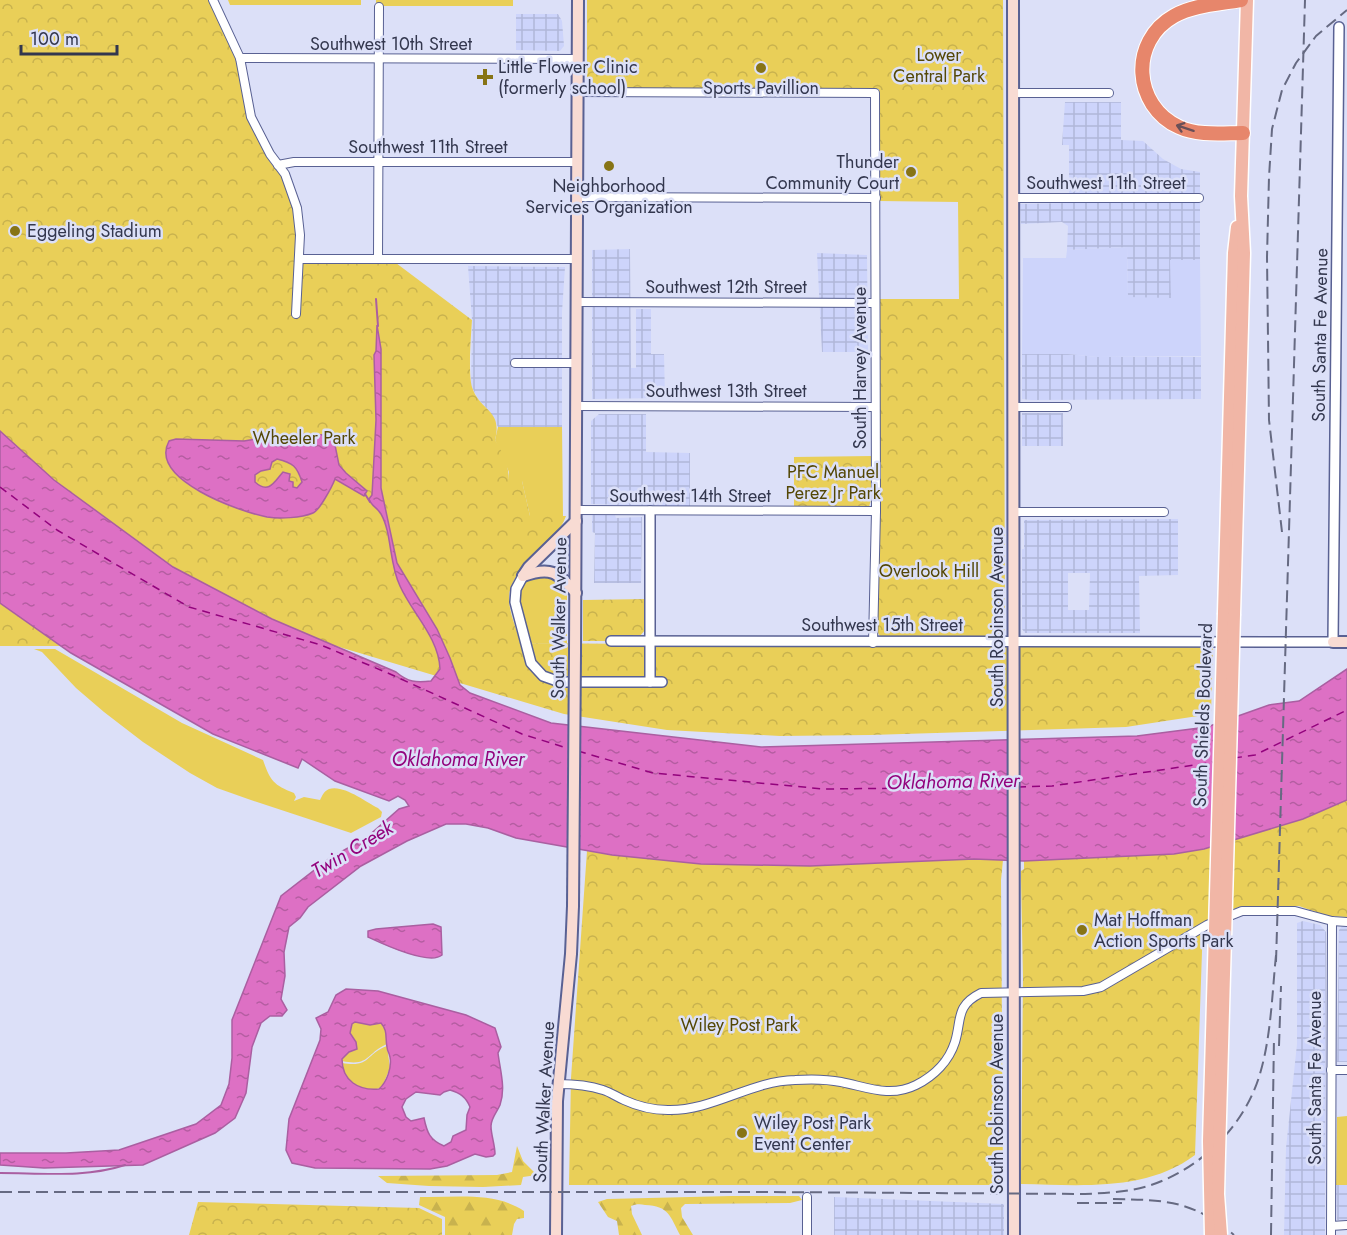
<svg xmlns="http://www.w3.org/2000/svg" width="1347" height="1235" viewBox="0 0 1347 1235" font-family="Jost,sans-serif">
  <defs>
    <pattern id="industrial-grid" width="8" height="8" patternUnits="userSpaceOnUse" patternTransform="scale(1.5)"><rect width="8" height="8" fill="#cdd4fb"/><path d="M0 4h8M4 0v8" fill="none" stroke="#b0b7d9"/></pattern>
    <pattern id="forest-firs" width="22" height="20" patternUnits="userSpaceOnUse" patternTransform="scale(1.5)"><rect width="22" height="20" fill="#e9cf58"/><path d="M5 1l3.5 6h-7zM16 11l3.5 6h-7z" fill="#c8b24e"/></pattern>
    <pattern id="park-crowns" width="20" height="18" patternUnits="userSpaceOnUse" patternTransform="scale(1.5)"><rect width="20" height="18" fill="#e9cf58"/><path d="M2 6a3 3 0 1 1 6 0M12 15a3 3 0 1 1 6 0" fill="none" stroke="#c8b24e"/></pattern>
    <pattern id="water-ripples" width="26" height="14" patternUnits="userSpaceOnUse" patternTransform="scale(1.5)"><rect width="26" height="14" fill="#dd70c4"/><path d="M2 4q2-2 4 0t4 0M15 11q2-2 4 0t4 0" fill="none" stroke="#b45da1"/></pattern>
  </defs>
  <rect width="100%" height="100%" fill="#dce0f8"/>
  <path fill="#cdd4fb" d="M1127,247L1128,297L1170,259L1200,260L1201,356L1097,357L1068,354H1022L1023,258H1066L1067,250Z"/>
  <g fill="url(#industrial-grid)" fill-rule="evenodd">
    <path d="M516,14H558L562,21L564,46L560,51L516,50Z"/>
    <path d="M1065,102H1121V140L1143,141L1163,159L1181,169L1200,172V260H1170L1171,298L1128,297L1127,247L1067,250L1068,226L1062,222L1021,224L1020,204L1069,203V145H1062Z"/>
    <path d="M630,249L631,368H636V309H651V354H664L665,398L592,399V250Z"/>
    <path d="M817,253L867,255L868,352H822Z"/>
    <path d="M468,266L565,267L562,312V427H498L490,412L478,399L471,385L472,320Z"/>
    <path d="M1022,354H1068L1097,357H1201V399L1031,400L1022,399Z"/>
    <rect x="1022" y="413" width="41" height="33"/>
    <path d="M599,414H646V452L690,453V507L591,504V421Z"/>
    <path d="M592,515H615L616,518L642,517L641,583H594L595,533L592,532Z"/>
    <path d="M1178,519V575L1139,576L1140,633H1025L1022,629V549H1024V520ZM1068,573H1090L1089,610H1068Z"/>
    <path d="M1303,921L1320,925L1326,932L1325,1235H1284L1286,1148L1297,1044V923Z"/>
    <path d="M1342,926H1347V1062H1337L1339,930Z"/>
    <path d="M1336,1185H1347V1220H1337Z"/>
    <path d="M834,1197L1004,1204V1235H834Z"/>
  </g>
  <g fill="#e9cf58">
    <path d="M228,0H361V5H230Z"/>
    <rect x="376" y="0" width="137" height="6"/>
    <path d="M498,427H562L563,516H530L522,481H509V472L495,440Z"/>
    <path d="M542,574L557,579L567,591V644L531,643C526,628 510,589 528,579C532,577 538,576 542,574Z"/>
    <path d="M34,649H55L182,723L263,760C270,780 273,785 294,793L296,797L294,801L304,797L320,800C322,796 324,791 329,789C343,784 366,802 378,808L382,812L381,817L351,833L248,799L217,788L190,773L143,742L104,712L76,688L42,652Z"/>
    <path d="M355,1022L370,1025L381,1023L387,1031V1044C366,1053 370,1067 342,1061V1059L349,1052L352,1037L350,1033L352,1024Z"/>
    <path d="M387,1046L390,1068L382,1087C365,1096 342,1082 342,1063C371,1068 365,1054 387,1046Z"/>
    <path d="M1347,1116V1185H1336L1337,1117Z"/>
  </g>
  <g fill="url(#forest-firs)">
    <path d="M517,1146L523,1161L537,1175L523,1177L521,1185L483,1187L429,1186L387,1183L378,1176L497,1175L512,1172Z"/>
    <path d="M731,1196H799L802,1200L790,1203L685,1204L681,1208L682,1217L693,1235H680C670,1216 669,1206 645,1205C640,1204 636,1204 631,1206L632,1214L642,1235H619L617,1221L608,1217L598,1202L607,1199Z"/>
    <path d="M420,1197C455,1198 494,1191 524,1211V1218L517,1219L514,1224L512,1235H445V1217L419,1205Z"/>
  </g>
  <g fill="url(#park-crowns)">
    <path d="M0,0H209L235,56L248,120L270,162L282,177L293,206L296,235L295,263H396L472,320C471,336 468,373 472,387C480,412 503,409 495,440C503,453 509,465 509,481H522L530,516H566C556,546 509,567 509,598C509,613 517,629 520,643L988,647L1213,646L1211,714L1126,727L870,735L780,736L667,730L564,714L336,646H0Z"/>
    <path d="M587,0H1003L1005,627L1004,635L1001,637L881,638L877,631L879,299H959L958,202L879,201V89L594,88L589,86L587,81Z"/>
    <path d="M872,456V496L869,507L794,508V457Z"/>
    <path d="M646,599V629L639,637V641H583V600Z"/>
    <path d="M1347,800V917L1327,916L1299,906H1243L1218,914L1203,923L1195,1155C1146,1192 1079,1185 1021,1184L1023,978L1021,878V871L1024,869V861L1174,854L1204,849L1303,819Z"/>
    <path d="M587,851L612,855L810,866L974,859L1003,860L1001,880L1003,1185H569L571,1078Z"/>
    <path d="M198,1202L419,1208L442,1219V1235H189Z"/>
  </g>
  <g fill="url(#water-ripples)" stroke="#aa5fa1" stroke-width="1.5" fill-rule="evenodd">
    <path d="M377,325L381,349V488L397,563L437,629L450,658L460,685L470,693L551,723L761,747L1137,736L1207,727L1269,705L1299,701L1347,669V800L1303,819L1204,849L1174,854L1024,861L974,859L810,866L701,864L612,855L516,838L488,828L466,824H446L407,841L361,866L308,907L300,918L289,927L284,952L285,976L281,999L287,1010L282,1016H270L261,1023L252,1047L246,1093L235,1118L215,1133L143,1165L44,1168L0,1165V1153H66L119,1150L196,1124L221,1105L229,1084L232,1058V1020L281,896L330,858L366,838L399,809L409,806L405,800L398,796L389,801L335,781L302,759L298,768L213,734L71,653L0,603V431L54,480L173,567L272,619L396,672C408,682 416,683 431,681L440,669C439,638 412,613 400,586C389,564 392,533 381,514C377,507 371,506 369,499L372,495L376,420L374,355L376,351Z"/>
    <path d="M306,434L325,435L334,440L339,465L346,473L367,491L364,496L335,479C332,487 319,511 313,513C301,518 280,519 267,517C241,512 148,480 169,441L176,439L244,441L282,435ZM277,459C293,463 297,466 302,482L297,488L293,487V482L289,481L290,474L283,472C275,481 269,495 255,482V475L261,471L270,469L272,462Z"/>
    <path d="M433,924L441,927L442,955C429,966 383,944 368,937V931L376,929Z"/>
    <path d="M346,989L378,991L466,1015L495,1028L501,1047L498,1053C500,1070 506,1088 500,1105C497,1112 491,1118 491,1126C491,1135 495,1145 495,1154L493,1156L486,1157L475,1154L447,1166L430,1169L315,1168L292,1163L286,1150L289,1119L320,1040L321,1029L316,1018L328,1012L336,995ZM355,1022L370,1025L381,1023C388,1031 385,1037 387,1047C388,1054 388,1049 390,1057C392,1067 387,1082 379,1089C359,1091 342,1081 342,1059L349,1052L357,1049L356,1042L350,1033L352,1024ZM450,1090C460,1093 466,1097 470,1107L467,1115L466,1130L453,1136L451,1142L444,1146C430,1140 427,1133 424,1118L411,1121L406,1117L402,1107L406,1099L416,1092L440,1095L444,1092Z"/>
  </g>
  <g fill="none" stroke-linecap="round" stroke-linejoin="round">
    <g stroke="#aa5fa1" stroke-width="2">
      <path d="M376,299L378,326"/>
      <path d="M365,494L370,502"/>
      <path d="M0,1173C41,1173 86,1178 125,1165"/>
    </g>
    <g stroke="#93037d" stroke-width="1.5" stroke-dasharray="8 6" stroke-linecap="butt">
      <path d="M0,487L57,530L189,607L321,645L390,674L522,734L570,749"/>
      <path d="M578,751L653,773L824,789L1010,787"/>
      <path d="M1234,758L1255,755L1347,710"/>
      <path d="M1018,787L1052,786L1215,762"/>
    </g>
    <defs>
      <g id="minor">
        <path d="M213,0L240,58L251,117L270,154L285,174L297,208L300,235L296,314"/>
        <path d="M240,58L577,59"/>
        <path d="M577,92L875,93L876,511L873,643"/>
        <path d="M1014,93H1109"/>
        <path d="M278,165L294,162H577"/>
        <path d="M577,197L876,198"/>
        <path d="M1014,198H1199"/>
        <path d="M299,259H577"/>
        <path d="M378,259L379,7"/>
        <path d="M577,302L875,303"/>
        <path d="M515,363H577"/>
        <path d="M577,406L875,407"/>
        <path d="M1014,407H1067"/>
        <path d="M576,510L876,511"/>
        <path d="M1014,512H1164"/>
        <path d="M1331,1070H1347"/>
        <path d="M558,1084C574,1084 588,1085 603,1090C610,1092 617,1097 624,1100C637,1106 653,1110 668,1110C713,1111 750,1081 795,1080C810,1079 826,1079 841,1082C867,1087 890,1098 916,1085C934,1076 949,1061 955,1042C962,1019 955,1006 981,993L1083,991L1101,987L1207,925L1242,911H1295L1332,921L1347,922"/>
        <path d="M1331,1226L1347,1225"/>
        <path d="M807,1235V1197"/>
        <path d="M1331,1235L1332,921"/>
      </g>
      <g id="tertiary">
        <path d="M523,576L516,589L515,602L531,663L543,676L560,682H662"/>
        <path d="M611,641L1333,642L1339,27"/>
        <path d="M650,682V511"/>
      </g>
      <g id="secondary">
        <path d="M1013,0L1014,1235"/>
        <path d="M523,576L529,567L576,521"/>
        <path d="M523,576C551,566 557,572 576,593"/>
        <path d="M1333,642H1347"/>
        <path d="M575,653L578,0"/>
        <path d="M556,1235L557,1101L571,954L573,906"/>
      </g>
      <g id="primary">
        <path d="M1224,613L1234,253L1237,227"/>
        <path d="M1234,614L1244,253L1241,196L1247,0"/>
      </g>
      <path id="motorway" d="M1241,0C1219,4 1193,5 1174,16C1129,41 1133,106 1179,127C1198,136 1223,133 1243,133"/>
    </defs>
    <use href="#minor" stroke="#596193" stroke-width="10"/>
    <use href="#tertiary" stroke="#596193" stroke-width="12"/>
    <use href="#secondary" stroke="#596193" stroke-width="14"/>
    <use href="#primary" stroke="#fff" stroke-width="15"/>
    <use href="#motorway" stroke="#fff" stroke-width="16"/>
    <use href="#minor" stroke="#fff" stroke-width="8"/>
    <use href="#tertiary" stroke="#fff" stroke-width="9"/>
    <use href="#secondary" stroke="#f8dbd3" stroke-width="10"/>
    <use href="#primary" stroke="#f1b6a6" stroke-width="12"/>
    <use href="#motorway" stroke="#e7866b" stroke-width="14"/>
    <g stroke="#666a82" stroke-width="2" stroke-dasharray="12 6" stroke-linecap="butt">
      <path d="M1282,532L1269,420L1267,257L1269,177L1272,129L1282,90L1296,63L1316,36L1347,10"/>
      <path d="M1276,962L1305,0"/>
      <path d="M1279,1046L1281,986"/>
      <path d="M0,1192H765L1085,1194C1106,1193 1128,1192 1148,1186C1199,1170 1243,1128 1259,1077C1271,1039 1272,995 1276,955"/>
      <path d="M1113,1199C1165,1200 1192,1200 1234,1235"/>
      <path d="M1077,1203H1122"/>
      <path d="M1271,1235L1274,1037"/>
    </g>
    <defs>
      <path id="secondary-bridge" d="M573,906L575,653"/>
      <g id="primary-bridge">
        <path d="M1211,1235L1209,1141L1224,613"/>
        <path d="M1221,1235L1218,1194L1219,1154L1234,614"/>
      </g>
    </defs>
    <use href="#secondary-bridge" stroke="#596193" stroke-width="14" stroke-linecap="butt"/>
    <use href="#primary-bridge" stroke="#fff" stroke-width="15" stroke-linecap="butt"/>
    <use href="#secondary-bridge" stroke="#f8dbd3" stroke-width="10"/>
    <use href="#primary-bridge" stroke="#f1b6a6" stroke-width="12"/>
  </g>
  <defs><path id="oneway-shaft" d="M-6 0H5M1.5-3L5.5 0L1.5 3" fill="none" stroke-width="1.6" stroke-linecap="round" stroke-linejoin="round" transform="scale(1.5)"/></defs>
  <use stroke="#694f57" href="#oneway-shaft" transform="translate(1185 128) rotate(-162)"/>
  <g fill="#877416" stroke="#dce0f8" stroke-width="2">
    <circle cx="761" cy="68" r="6"/>
    <path d="M482 68h6v6h6v6h-6v6h-6v-6h-6v-6h6z"/>
    <circle cx="609" cy="166" r="6"/>
    <circle cx="911" cy="172" r="6"/>
    <circle cx="15" cy="231" r="6"/>
    <circle cx="1082" cy="930" r="6"/>
    <circle cx="742" cy="1133" r="6"/>
  </g>
  <g text-anchor="middle" stroke-width="5" stroke-linejoin="round" paint-order="stroke">
    <g font-size="18" fill="#33374e" stroke="#dce0f8">
      <text x="391" y="50">Southwest 10th Street</text>
      <text x="428" y="153">Southwest 11th Street</text>
      <text x="1106" y="189">Southwest 11th Street</text>
      <text x="726" y="293">Southwest 12th Street</text>
      <text transform="translate(1320 335) rotate(-89)" y="6">South Santa Fe Avenue</text>
      <text transform="translate(860 368) rotate(-90)" y="6">South Harvey Avenue</text>
      <text x="726" y="397">Southwest 13th Street</text>
      <text x="690" y="502">Southwest 14th Street</text>
      <text transform="translate(997 617) rotate(-90)" y="6">South Robinson Avenue</text>
      <text transform="translate(559 618) rotate(-89)" y="6">South Walker Avenue</text>
      <text x="882" y="631">Southwest 15th Street</text>
      <text transform="translate(1203 715) rotate(-88)" y="6">South Shields Boulevard</text>
      <text transform="translate(1315 1078) rotate(-90)" y="6">South Santa Fe Avenue</text>
      <text transform="translate(544 1102) rotate(-87)" y="6">South Walker Avenue</text>
      <text transform="translate(997 1104) rotate(-90)" y="6">South Robinson Avenue</text>
    </g>
    <g font-size="18" fill="#544705" stroke="#dce0f8">
      <text x="939" y="61">Lower<tspan x="939" dy="21">Central Park</tspan></text>
      <text x="304" y="444">Wheeler Park</text>
      <text x="833" y="478">PFC Manuel<tspan x="833" dy="21">Perez Jr Park</tspan></text>
      <text x="929" y="577">Overlook Hill</text>
      <text x="739" y="1031">Wiley Post Park</text>
    </g>
    <g font-size="18" fill="#33374e" stroke="#dce0f8" text-anchor="start">
      <text x="498" y="73">Little Flower Clinic<tspan x="498" dy="21">(formerly school)</tspan></text>
      <text x="761" y="94" text-anchor="middle">Sports Pavillion</text>
      <text x="899" y="168" text-anchor="end">Thunder<tspan x="899" dy="21">Community Court</tspan></text>
      <text x="609" y="192" text-anchor="middle">Neighborhood<tspan x="609" dy="21">Services Organization</tspan></text>
      <text x="27" y="237">Eggeling Stadium</text>
      <text x="1094" y="926">Mat Hoffman<tspan x="1094" dy="21">Action Sports Park</tspan></text>
      <text x="754" y="1129">Wiley Post Park<tspan x="754" dy="21">Event Center</tspan></text>
    </g>
    <g font-size="20" font-style="italic" fill="#93037d" stroke="#dce0f8">
      <text x="458" y="766">Oklahoma River</text>
      <text transform="translate(953 781) rotate(-1)" y="7">Oklahoma River</text>
      <text transform="translate(352 849) rotate(-31)" y="7">Twin Creek</text>
    </g>
  </g>
  <path d="M21 45v9h96v-9" fill="none" stroke="#33374e" stroke-width="3"/>
  <text x="30" y="45" font-size="18" fill="#33374e" stroke="#dce0f8" stroke-width="4.5" paint-order="stroke">100 m</text>
</svg>
